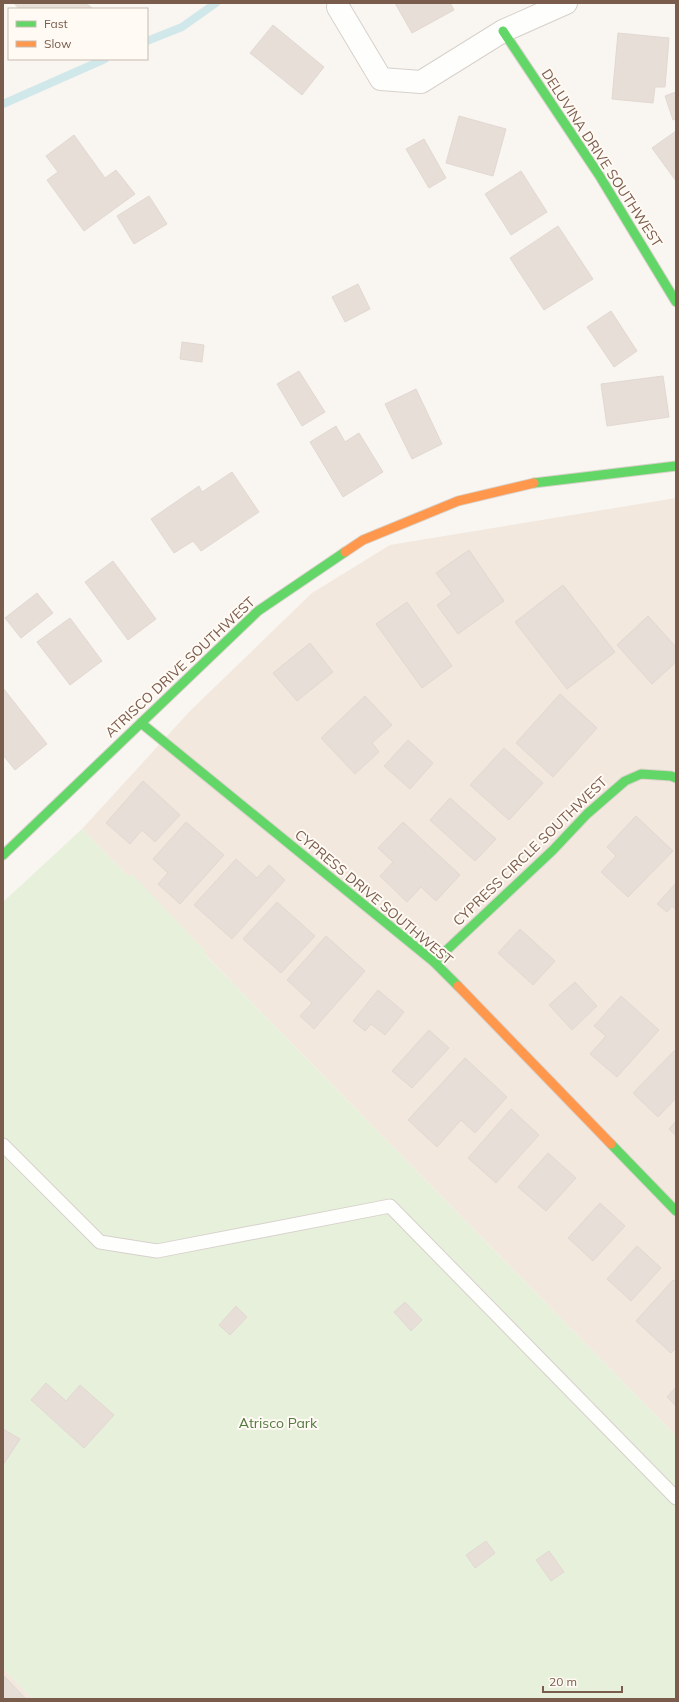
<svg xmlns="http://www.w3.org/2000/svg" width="679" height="1702" viewBox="0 0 679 1702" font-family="Mulish,sans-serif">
  <rect width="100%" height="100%" fill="#f9f5f0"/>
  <g fill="#f2e8de">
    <path d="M676,498V1436L82,829L190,711L312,593L390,545Z"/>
    <path d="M3,1668L33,1699H3Z"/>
  </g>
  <path fill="#e7f0db" d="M82,829L128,876L132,874L207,953L205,955L676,1436V1699H33L3,1668V902Z"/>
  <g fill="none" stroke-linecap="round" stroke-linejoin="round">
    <g stroke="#d0e8ea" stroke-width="8">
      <path d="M147,41L182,27L216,3"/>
      <path d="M3,104L105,59"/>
    </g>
  </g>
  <g fill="#e6ded7" stroke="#e2d8d2">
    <path d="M14,3H86L93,9H19Z"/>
    <path d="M395,3H450L454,10L412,33Z"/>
    <path d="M273,25L324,67L302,95L250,53Z"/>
    <path d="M618,33L669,38L665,87H655L653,103L612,99Z"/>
    <path d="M676,92V119L673,120L665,96Z"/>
    <path d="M459,116L506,129L493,176L446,163Z"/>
    <path d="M676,131V181L652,148Z"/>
    <path d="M74,135L105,178L116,170L135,194L84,231L47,180L58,172L46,156Z"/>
    <path d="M424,139L446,178L429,188L406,149Z"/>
    <path d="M521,171L547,212L511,235L485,194Z"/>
    <path d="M149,196L167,224L134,244L117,216Z"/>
    <path d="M558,226L593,279L544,310L510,258Z"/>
    <path d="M358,284L370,309L345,322L332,297Z"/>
    <path d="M611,311L637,351L614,367L587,327Z"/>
    <path d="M182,342L204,345L202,362L180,359Z"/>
    <path d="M299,371L325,412L302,426L277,384Z"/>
    <path d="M663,376L669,417L607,426L601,384Z"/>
    <path d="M416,389L442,444L412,459L385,404Z"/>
    <path d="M336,426L345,442L359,433L383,472L343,497L310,442Z"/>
    <path d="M232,472L259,512L201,551L193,541L174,553L151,519L199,486L202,492Z"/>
    <path d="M469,550L504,601L458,634L437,605L452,594L436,573Z"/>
    <path d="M113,561L156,619L128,640L85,582Z"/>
    <path d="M563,585L615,652L567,689L515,622Z"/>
    <path d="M37,593L53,613L21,638L5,618Z"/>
    <path d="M407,602L452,666L422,688L376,624Z"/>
    <path d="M648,616L676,647V662L652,684L617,645Z"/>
    <path d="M70,618L102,661L70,685L37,642Z"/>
    <path d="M310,643L333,672L297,701L273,673Z"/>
    <path d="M3,688L47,744L15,770L3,755Z"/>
    <path d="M560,694L597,728L553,777L516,743Z"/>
    <path d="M365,696L392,725L372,743L379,752L355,774L321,738Z"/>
    <path d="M408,740L433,763L410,789L384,766Z"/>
    <path d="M504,748L543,783L509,820L470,785Z"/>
    <path d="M143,781L180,815L155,842L142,830L130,844L106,823Z"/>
    <path d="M450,798L496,839L475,861L430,820Z"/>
    <path d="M636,816L673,851L628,897L601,872L616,856L607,847Z"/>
    <path d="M186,822L224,855L180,904L158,884L168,873L153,859Z"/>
    <path d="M403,822L460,875L436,901L421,887L407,902L380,876L393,862L378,848Z"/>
    <path d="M236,859L257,878L269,865L285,880L232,939L194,905Z"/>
    <path d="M676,883V910L672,906L667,912L657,904Z"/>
    <path d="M277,902L315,936L281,973L243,939Z"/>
    <path d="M520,929L555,961L533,985L498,953Z"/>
    <path d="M326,936L365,971L314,1029L300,1016L312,1003L287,980Z"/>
    <path d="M575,982L597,1006L572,1030L549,1005Z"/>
    <path d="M378,990L404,1012L385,1035L371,1024L365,1031L353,1021Z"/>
    <path d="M621,996L659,1030L617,1077L590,1054L606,1036L594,1026Z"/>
    <path d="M429,1030L449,1048L412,1088L392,1071Z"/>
    <path d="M676,1049V1098L658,1117L633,1093Z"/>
    <path d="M465,1058L507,1097L475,1133L461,1120L437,1147L408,1120Z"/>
    <path d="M511,1109L539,1135L496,1183L468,1158Z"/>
    <path d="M676,1121V1136L669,1129Z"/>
    <path d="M548,1153L576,1178L546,1211L518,1187Z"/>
    <path d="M600,1203L625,1226L593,1261L568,1238Z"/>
    <path d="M637,1246L661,1268L631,1301L607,1279Z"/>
    <path d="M673,1280L676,1282V1348L671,1353L636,1321Z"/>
    <path d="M405,1302L422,1320L411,1331L394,1312Z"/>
    <path d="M236,1306L247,1317L230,1335L219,1325Z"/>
    <path d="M46,1383L66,1401L80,1385L114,1415L84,1448L31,1400Z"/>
    <path d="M676,1387V1406L667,1397Z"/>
    <path d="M3,1429L20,1439L3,1465Z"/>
    <path d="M486,1541L495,1553L475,1568L466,1555Z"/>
    <path d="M549,1551L564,1572L551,1581L536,1560Z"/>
    <path d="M3,1675L26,1699H3Z"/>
  </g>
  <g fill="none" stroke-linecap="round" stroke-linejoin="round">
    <defs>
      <path id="lane" d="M3,1145L100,1242L157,1251L390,1206L676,1498"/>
      <path id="street" d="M338,7L381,79L421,82L503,31L566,3"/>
      <g id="fast">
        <path d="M503,31L599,175L676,302"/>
        <path d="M534,483L676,466"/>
        <path d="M141,723L434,962L458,986"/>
        <path d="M3,855L258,611L345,552"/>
        <path d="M434,962L553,850L587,814L625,781L641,774L671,776L676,778"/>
        <path d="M611,1144L676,1211"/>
      </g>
      <g id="slow">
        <path d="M345,552L363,540L458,501L534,483"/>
        <path d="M458,986L611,1144"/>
      </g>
    </defs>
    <use href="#lane" stroke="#d7d1cb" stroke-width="15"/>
    <use href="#street" stroke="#d7d1cb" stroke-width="24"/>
    <use href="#fast" stroke="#d9d2cb" stroke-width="11"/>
    <use href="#slow" stroke="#d9d2cb" stroke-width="11"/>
    <use href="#lane" stroke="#fefefd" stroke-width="13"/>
    <use href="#street" stroke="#fefefd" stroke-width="22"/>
    <use href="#fast" stroke="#63d668" stroke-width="9"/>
    <use href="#slow" stroke="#ff974d" stroke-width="9"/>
  </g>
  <g text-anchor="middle" stroke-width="4" stroke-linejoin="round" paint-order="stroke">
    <g font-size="14" fill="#7a5c4d" stroke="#fffaf3">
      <text transform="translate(602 158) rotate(57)" y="5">DELUVINA DRIVE SOUTHWEST</text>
      <text transform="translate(180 667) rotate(-43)" y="5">ATRISCO DRIVE SOUTHWEST</text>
      <text transform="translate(530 851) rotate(-44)" y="5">CYPRESS CIRCLE SOUTHWEST</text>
      <text transform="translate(374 897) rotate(40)" y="5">CYPRESS DRIVE SOUTHWEST</text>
    </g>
    <g font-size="14" fill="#537a41" stroke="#fffaf3">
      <text x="278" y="1428">Atrisco Park</text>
    </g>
  </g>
  <rect width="679" height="1702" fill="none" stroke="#7a5c4d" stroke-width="8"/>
  <rect x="8" y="8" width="140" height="52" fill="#fffaf3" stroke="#cabbb1"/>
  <rect x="16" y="21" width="20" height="6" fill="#63d668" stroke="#cabbb1"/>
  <text x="44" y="28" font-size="12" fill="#7a5c4d">Fast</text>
  <rect x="16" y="41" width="20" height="6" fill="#ff974d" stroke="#cabbb1"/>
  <text x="44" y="48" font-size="12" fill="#7a5c4d">Slow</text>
  <path d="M543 1686v6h79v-6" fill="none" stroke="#7a5c4d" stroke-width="2"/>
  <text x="549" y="1686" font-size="12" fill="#7a5c4d" stroke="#fffaf3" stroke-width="3" paint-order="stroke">20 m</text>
</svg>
